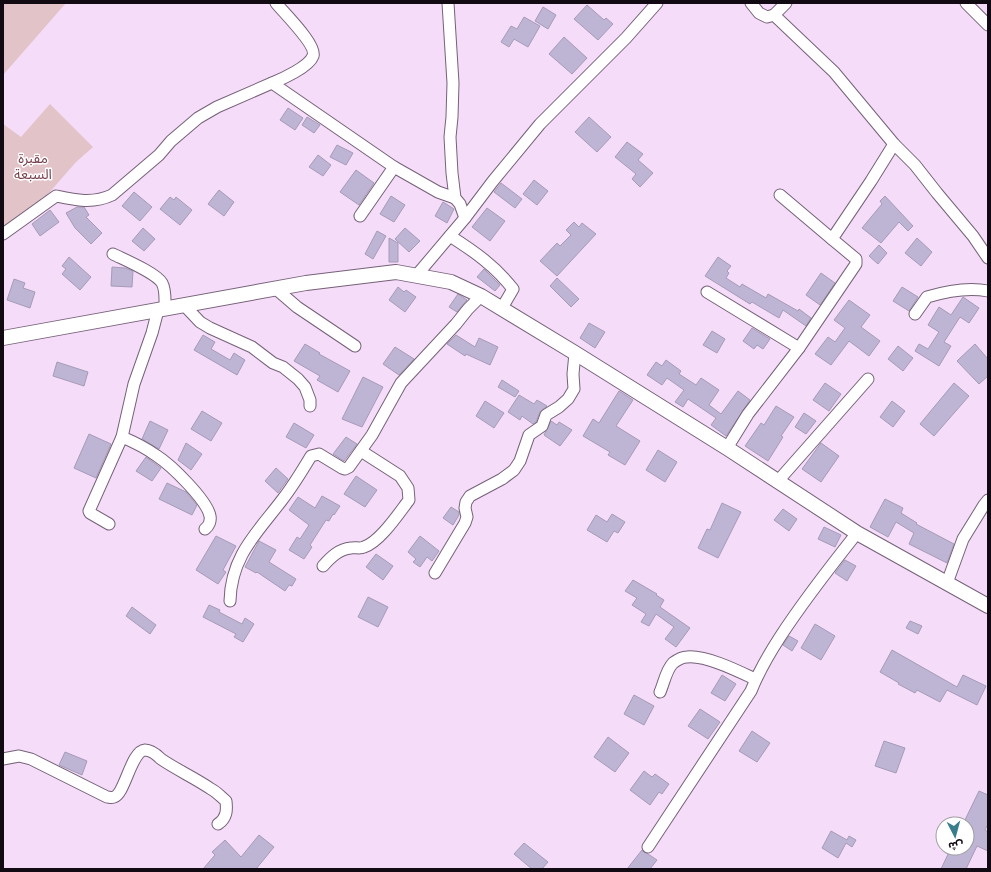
<svg xmlns="http://www.w3.org/2000/svg" width="991" height="872" viewBox="0 0 991 872" font-family="'PT Sans','Noto Sans Arabic',sans-serif">
  <rect width="100%" height="100%" fill="#f5dcf8"/>
  <g fill="#e1c3c8">
    <path d="M3,3H66L3,75Z"/>
    <path d="M50,104L93,147L76,162L48,194L3,229V124L21,137Z"/>
  </g>
  <g fill="#beb4d3" stroke="#a59bb9">
    <path d="M587,5L604,20L606,18L613,24L598,40L574,19Z"/>
    <path d="M543,7L556,15L548,29L535,21Z"/>
    <path d="M524,17L540,26L528,47L514,39L509,47L501,42L511,26L517,29Z"/>
    <path d="M564,37L587,58L572,74L549,54Z"/>
    <path d="M288,108L303,118L295,130L280,120Z"/>
    <path d="M307,117L320,125L314,133L302,125Z"/>
    <path d="M589,117L611,137L597,152L575,132Z"/>
    <path d="M627,142L643,154L638,160L653,173L640,187L632,179L636,174L615,157Z"/>
    <path d="M337,145L353,153L346,165L330,157Z"/>
    <path d="M318,155L331,165L323,176L309,167Z"/>
    <path d="M356,170L374,183L359,205L340,192Z"/>
    <path d="M534,180L548,191L537,205L523,194Z"/>
    <path d="M501,183L522,199L515,208L494,192Z"/>
    <path d="M219,190L234,202L224,216L208,204Z"/>
    <path d="M134,192L152,207L140,221L122,206Z"/>
    <path d="M391,196L405,205L394,222L380,214Z"/>
    <path d="M885,196L913,226L908,231L899,222L881,243L862,228L882,204L880,201Z"/>
    <path d="M170,197L174,200L176,197L192,210L180,225L160,209Z"/>
    <path d="M443,202L454,209L447,223L435,216Z"/>
    <path d="M77,207H84L89,215L86,217L102,233L91,244L75,228L66,213Z"/>
    <path d="M487,208L505,221L490,241L472,227Z"/>
    <path d="M50,210L59,222L40,236L32,224Z"/>
    <path d="M574,222L579,227L582,223L596,234L557,276L540,261L557,243L560,246L571,235L566,230Z"/>
    <path d="M143,228L155,239L144,251L132,241Z"/>
    <path d="M405,228L420,241L409,252L395,239Z"/>
    <path d="M377,231L386,236L373,259L365,254Z"/>
    <path d="M389,238L398,243V262H389Z"/>
    <path d="M917,238L932,252L921,266L905,253Z"/>
    <path d="M879,245L887,253L878,264L869,256Z"/>
    <path d="M69,257L91,277L80,290L62,274L66,269L62,266Z"/>
    <path d="M718,257L731,266L727,271L729,273L726,278L740,287L742,284L766,298L768,294L798,311L799,309L811,318L806,326L783,310L779,318L752,302L750,304L705,276Z"/>
    <path d="M112,267L125,268L133,271L132,287L111,286Z"/>
    <path d="M484,269L500,285L495,291L477,277Z"/>
    <path d="M821,273L835,283L820,305L806,295Z"/>
    <path d="M557,278L579,299L571,307L550,286Z"/>
    <path d="M14,279L25,283L23,288L35,292L30,308L7,300Z"/>
    <path d="M398,287L404,292L406,290L416,297L405,312L389,300Z"/>
    <path d="M902,287L918,297L909,311L893,301Z"/>
    <path d="M458,294L467,300L457,312L449,307Z"/>
    <path d="M963,297L979,308L969,323L960,317L944,342L951,346L939,366L915,351L919,344L928,349L939,332L928,325L939,307L951,315Z"/>
    <path d="M849,300L870,315L861,327L880,341L869,356L849,341L831,365L815,354L828,337L835,342L845,328L834,320Z"/>
    <path d="M589,323L605,332L595,348L580,338Z"/>
    <path d="M752,328L770,339L763,349L757,345L754,349L743,341Z"/>
    <path d="M712,331L725,339L717,353L703,345Z"/>
    <path d="M203,335L215,342L211,349L230,360L234,353L245,360L237,375L194,350Z"/>
    <path d="M456,335L475,347L479,338L498,347L490,365L466,354L465,356L447,344Z"/>
    <path d="M305,344L320,353L319,354L350,371L338,392L317,380L320,376L294,361Z"/>
    <path d="M975,344L988,359V376L979,384L957,361Z"/>
    <path d="M898,346L913,358L903,371L888,359Z"/>
    <path d="M395,347L414,359L399,375L383,364Z"/>
    <path d="M666,360L681,371L679,374L696,385L701,378L719,390L709,405L721,414L738,391L750,400L726,436L711,425L716,418L688,399L683,407L675,402L684,390L667,378L662,385L647,375L656,362L662,366Z"/>
    <path d="M57,362L88,372L84,386L53,376Z"/>
    <path d="M363,377L383,387L362,427L342,419Z"/>
    <path d="M502,380L519,391L515,397L498,387Z"/>
    <path d="M825,383L841,394L829,411L813,400Z"/>
    <path d="M954,383L969,396L934,436L920,424Z"/>
    <path d="M619,391L633,400L616,426L640,441L625,465L608,455L610,452L583,436L593,419L599,423Z"/>
    <path d="M519,395L534,404L537,400L547,406L540,412L536,422L533,424L522,416L520,420L508,412Z"/>
    <path d="M485,401L504,413L494,428L476,416Z"/>
    <path d="M892,401L905,411L893,427L880,417Z"/>
    <path d="M776,406L794,417L781,436L783,437L768,461L745,446L761,423L764,425Z"/>
    <path d="M202,411L222,423L211,441L191,429Z"/>
    <path d="M804,413L816,421L806,434L795,427Z"/>
    <path d="M150,421L168,430L159,449L142,439Z"/>
    <path d="M551,421L557,425L559,422L572,430L560,446L544,435Z"/>
    <path d="M294,423L314,435L306,448L286,437Z"/>
    <path d="M89,434L111,444L96,478L74,468Z"/>
    <path d="M346,437L357,444L344,461L333,454Z"/>
    <path d="M186,443L202,454L191,470L178,460Z"/>
    <path d="M821,443L839,456L821,482L802,469Z"/>
    <path d="M658,450L677,462L665,482L646,470Z"/>
    <path d="M146,457L161,468L152,481L136,471Z"/>
    <path d="M276,468L288,479L278,493L265,481Z"/>
    <path d="M356,476L377,490L365,507L344,494Z"/>
    <path d="M167,483L186,492L197,505L192,515L159,499Z"/>
    <path d="M322,496L340,506L334,515L333,514L329,521L326,520L310,545L312,547L304,559L289,550L297,537L300,539L309,525L289,510L298,497L315,508Z"/>
    <path d="M885,499L903,508L901,513L917,523L916,524L954,544L947,563L909,544L914,533L896,522L888,537L870,527Z"/>
    <path d="M722,503L741,512L718,558L698,548L707,529L710,530Z"/>
    <path d="M451,507L459,512V515L453,525L443,518Z"/>
    <path d="M783,509L797,519L789,531L774,520Z"/>
    <path d="M612,514L625,522L618,533L614,531L607,542L587,530L596,515L607,522Z"/>
    <path d="M824,527L841,535L835,547L818,539Z"/>
    <path d="M216,536L236,546L223,570L226,572L218,584L196,570Z"/>
    <path d="M420,536L439,551L432,561L427,557L420,567L413,562L416,559L408,552Z"/>
    <path d="M259,541L276,550L269,562L296,579L292,586L289,585L285,591L257,572L256,573L245,567Z"/>
    <path d="M376,554L393,566L383,580L366,567Z"/>
    <path d="M845,560L856,566L847,581L835,573Z"/>
    <path d="M633,580L657,594L656,595L664,600L660,607L690,628L676,647L665,639L674,627L656,614L649,626L641,622L646,614L632,605L637,598L625,591Z"/>
    <path d="M368,597L388,607L378,627L358,617Z"/>
    <path d="M209,605L220,610L219,612L242,624L245,618L254,624L243,642L234,637L236,634L203,617Z"/>
    <path d="M132,607L156,625L150,634L126,616Z"/>
    <path d="M910,621L922,626L918,634L906,628Z"/>
    <path d="M815,624L835,636L821,660L801,648Z"/>
    <path d="M789,636L798,641L792,651L783,645Z"/>
    <path d="M892,650L957,687L963,675L986,686L977,705L947,690L940,702L917,690L915,693L898,684L899,683L880,672Z"/>
    <path d="M722,675L736,684L725,701L711,693Z"/>
    <path d="M634,695L654,706L644,725L624,714Z"/>
    <path d="M700,709L720,722L708,739L688,726Z"/>
    <path d="M752,731L770,743L757,762L739,751Z"/>
    <path d="M608,737L629,753L615,772L594,757Z"/>
    <path d="M884,741L905,748L896,773L875,766Z"/>
    <path d="M65,752L87,761L82,775L59,765Z"/>
    <path d="M644,771L652,777L655,774L669,784L662,794L659,792L650,805L630,790Z"/>
    <path d="M979,791L988,795V824L985,830L988,832V851L977,846L966,869H941L951,848H967V824H963Z"/>
    <path d="M831,831L847,840L849,836L856,840L852,847L846,843L838,858L822,848Z"/>
    <path d="M259,835L274,847L256,869H203L215,855L212,852L225,840L241,857Z"/>
    <path d="M524,843L548,862L542,869H532L514,854Z"/>
    <path d="M642,850L657,860L650,869H627Z"/>
  </g>
  <g fill="none" stroke-linecap="round" stroke-linejoin="round">
    <defs>
      <g id="minor">
        <path d="M448,3L453,83L452,117L450,137L452,173L455,198L460,204L465,218"/>
        <path d="M751,3L759,13L767,17L774,15L786,3"/>
        <path d="M966,3L988,25"/>
        <path d="M774,15L834,72L894,144L915,165L937,193L973,236L988,258"/>
        <path d="M272,83C282,79 309,67 313,56C317,45 284,13 276,3"/>
        <path d="M780,195L832,239"/>
        <path d="M360,216L394,167"/>
        <path d="M3,234L56,196C75,200 93,204 112,195L159,155L171,141L198,118L217,107L272,83L394,167L438,192L455,198"/>
        <path d="M450,236C475,252 495,266 513,289L502,308"/>
        <path d="M113,254C125,260 156,273 162,283C166,290 165,301 165,309"/>
        <path d="M416,276L465,218L493,181L540,124L626,38L657,3"/>
        <path d="M275,288L297,307L355,346"/>
        <path d="M707,292L799,348"/>
        <path d="M184,305L200,322L210,328L252,347L273,363L283,367L298,379L305,387L310,400V406"/>
        <path d="M915,314L927,297C947,291 968,287 988,291"/>
        <path d="M122,437C134,442 146,448 157,456C171,465 207,500 210,516C211,521 209,526 205,529"/>
        <path d="M727,448L748,414L799,348L856,264V259L832,239L871,181L894,144"/>
        <path d="M778,481L868,379"/>
        <path d="M109,524L90,513L89,511L122,437L134,384L152,333L158,310"/>
        <path d="M323,566C331,557 339,549 351,548C355,547 360,549 364,547C380,542 399,513 409,500L408,488L400,476L361,451"/>
        <path d="M435,573L465,523L467,517L465,508L466,502L470,496L502,479L514,470L520,461L529,435L542,426L546,415L559,407L568,399L574,389L573,374L575,353"/>
        <path d="M947,583L963,539L984,505L988,500"/>
        <path d="M230,601C231,556 257,533 282,500C293,486 302,471 311,456L319,454L342,468L345,469L349,467L372,435L401,383L456,324L468,309L481,296"/>
        <path d="M660,692C664,683 666,670 673,663C677,660 682,657 687,657C706,655 738,671 755,679"/>
        <path d="M3,759L19,756L31,759L107,797C109,797 112,798 114,797C125,794 131,751 145,750C151,750 157,755 161,759C177,770 195,778 211,789C217,792 221,797 226,801C227,810 227,818 218,824"/>
        <path d="M648,847L751,691C759,671 769,654 780,637C804,600 830,567 857,533"/>
      </g>
      <path id="tertiary" d="M3,338L306,283L396,272L451,282L481,296L575,353L727,448L857,533L988,606"/>
    </defs>
    <use href="#minor" stroke="#766179" stroke-width="13"/>
    <use href="#tertiary" stroke="#766179" stroke-width="16"/>
    <use href="#minor" stroke="#fff" stroke-width="11"/>
    <use href="#tertiary" stroke="#fff" stroke-width="14"/>
  </g>
  <g text-anchor="middle" stroke-width="3" stroke-linejoin="round" paint-order="stroke">
    <g font-size="14" fill="#76414c" stroke="#fff">
      <text x="33" y="163">مقبرة<tspan x="33" dy="16">السبعة</tspan></text>
    </g>
  </g>
  <rect width="991" height="872" fill="none" stroke="#120a13" stroke-width="8"/>
  <g transform="translate(955 836) rotate(174)"><circle r="19" fill="#ffffff" stroke="#a09da1"/>
  <path d="M0-3L7 15L0 10L-7 15Z" fill="#397e8b"/>
  <text y="-6" font-size="11" font-weight="bold" text-anchor="middle" fill="#120a13">ش</text>
  </g>
</svg>
